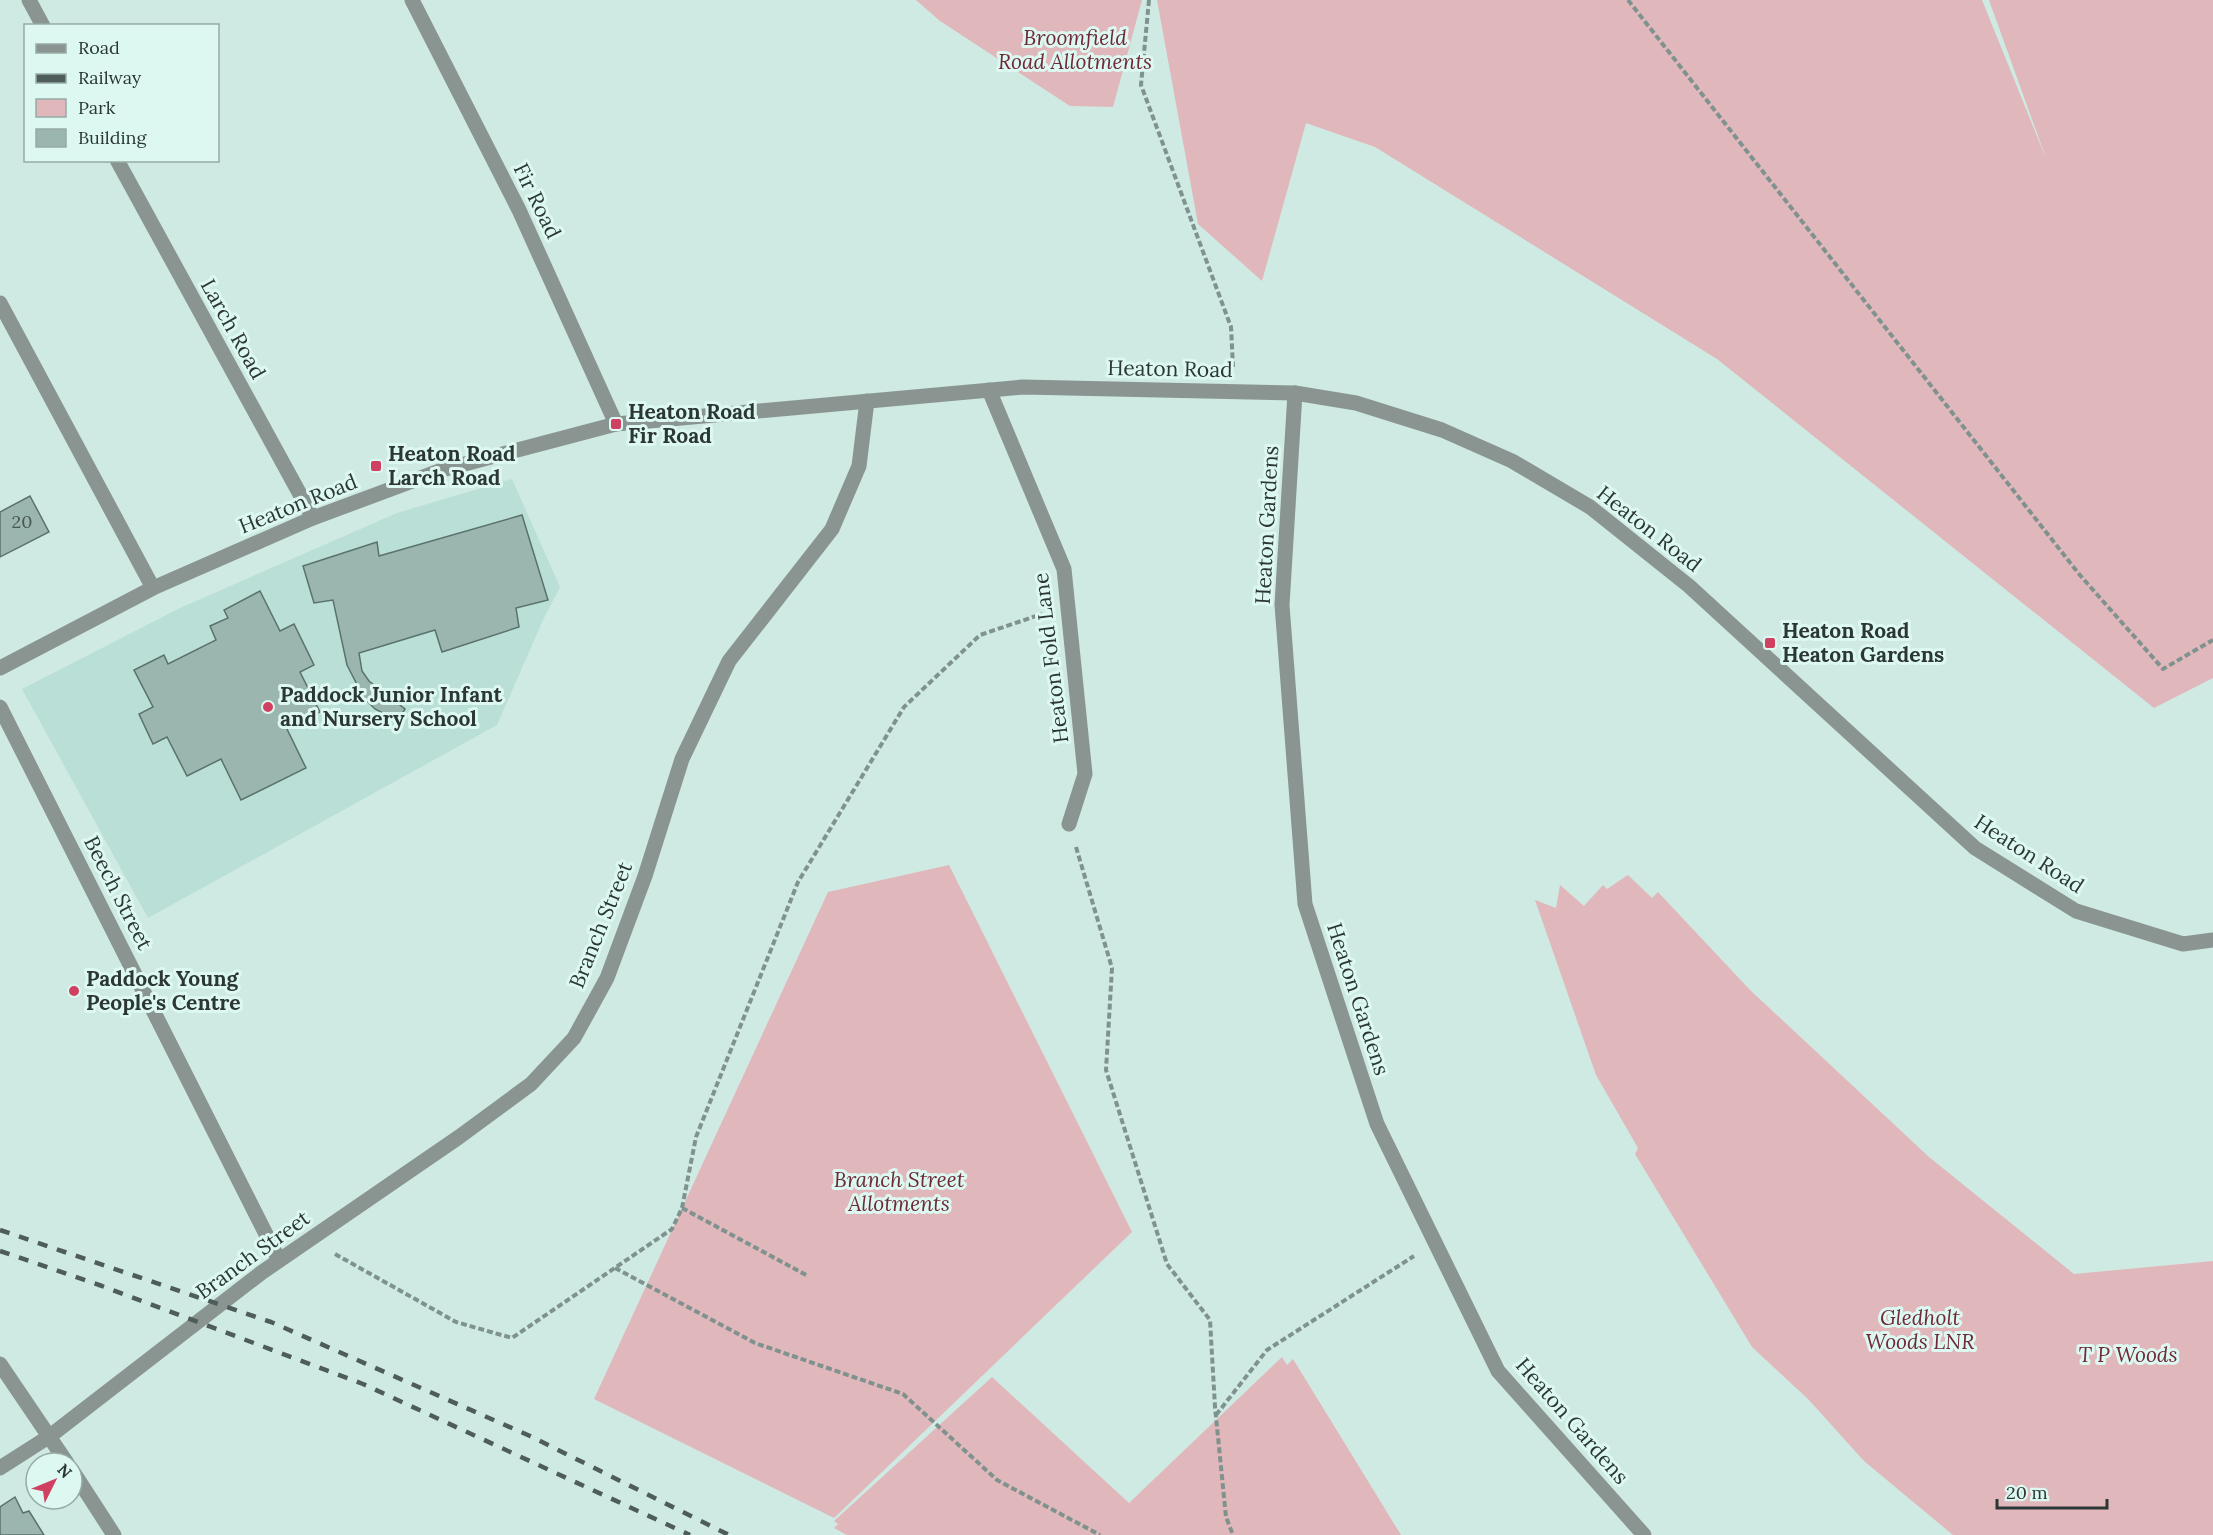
<svg xmlns="http://www.w3.org/2000/svg" width="2213" height="1535" viewBox="0 0 2213 1535" font-family="Lora,serif">
  <rect width="100%" height="100%" fill="#cfeae3"/>
  <path fill="#badfd6" d="M512,479L560,587L543,620L497,725L148,918L22,689L180,608L397,513Z"/>
  <g fill="#e0b7bb">
    <path d="M916,0H1142L1113,107L1070,106L940,21Z"/>
    <path d="M1157,0H1982L2047,161L1989,0H2213V678L2154,708L1717,359L1375,147L1306,123L1262,281L1198,224Z"/>
    <path d="M949,865L1132,1232L834,1518L594,1399L828,892Z"/>
    <path d="M1628,875L1652,898L1658,892L1750,990L1929,1157L2074,1274L2213,1261V1535H1953L1864,1461L1808,1399L1752,1347L1635,1154L1638,1148L1596,1075L1535,900L1556,908L1560,885L1584,906L1603,885L1607,889Z"/>
    <path d="M1282,1357L1287,1365L1293,1359L1401,1535H847L834,1528L838,1524L834,1521L992,1377L1129,1503Z"/>
  </g>
  <g fill="#9bb6af" stroke="#59726c" stroke-width="1.5">
    <path d="M30,496L49,532L0,557V512Z"/>
    <path d="M522,515L548,600L516,608L519,627L442,652L435,630L359,653L362,671L369,681L405,709L398,721L375,709L364,698L347,665L333,600L314,603L303,566L377,542L379,556Z"/>
    <path d="M260,591L280,631L294,624L314,665L300,672L320,712L287,729L306,768L241,800L221,759L187,776L167,737L153,744L139,714L153,707L134,670L164,655L168,664L216,640L210,626L228,618L224,610Z"/>
    <path d="M15,1497L23,1513L29,1511L44,1535H0V1507Z"/>
  </g>
  <g fill="none" stroke-linecap="round" stroke-linejoin="round">
    <g stroke="#7f928e" stroke-width="4" stroke-dasharray="6 3" stroke-linecap="butt">
      <path d="M1149,0L1141,85L1231,327L1233,367"/>
      <path d="M1628,0L2079,574L2163,669L2213,640"/>
      <path d="M1076,847L1112,968L1106,1070L1167,1264L1210,1320L1215,1407L1226,1517L1233,1535"/>
      <path d="M682,1208L808,1276"/>
      <path d="M335,1254L456,1322L512,1338L672,1229L682,1208L696,1137L798,882L904,707L980,635L1042,614"/>
      <path d="M615,1268L755,1343L903,1394L997,1480L1100,1535"/>
      <path d="M1216,1415L1267,1350L1414,1256"/>
    </g>
    <g stroke="#8a9592" stroke-width="15">
      <path d="M29,0L43,26"/>
      <path d="M412,0L519,210L616,424"/>
      <path d="M117,160L313,518"/>
      <path d="M0,303L153,588"/>
      <path d="M989,390L1064,569L1085,774L1069,824"/>
      <path d="M1295,393L1282,605L1305,904L1377,1124L1498,1371L1644,1535"/>
      <path d="M0,668L153,588L313,518L442,470L616,424L1023,387L1295,393L1356,403L1442,430L1512,461L1590,507L1689,586L1975,848L2076,911L2183,944L2213,940"/>
      <path d="M0,707L279,1260"/>
      <path d="M0,1364L67,1463"/>
      <path d="M0,1468L50,1436L261,1273L459,1137L531,1084L574,1038L607,978L645,876L682,759L729,661L832,529L859,466L867,401"/>
      <path d="M72,1470L114,1535"/>
    </g>
    <g stroke="#4f5d5a" stroke-width="4.5" stroke-dasharray="10 10" stroke-linecap="butt">
      <path d="M0,1230L271,1322L530,1436L729,1535"/>
      <path d="M0,1251L102,1286L363,1384L690,1535"/>
    </g>
  </g>
  <g fill="#d04061" stroke="#dcf8f1" stroke-width="2">
    <rect x="610" y="418" width="12" height="12" rx="3"/>
    <rect x="370" y="460" width="12" height="12" rx="3"/>
    <rect x="1764" y="637" width="12" height="12" rx="3"/>
    <circle cx="268" cy="707" r="6"/>
    <circle cx="74" cy="991" r="6"/>
  </g>
  <g text-anchor="middle" stroke-width="6" stroke-linejoin="round" paint-order="stroke">
    <g font-size="18" fill="#485754">
      <text x="22" y="528">20</text>
    </g>
    <g font-size="21" font-style="italic" fill="#6f2836" stroke="#dcf8f1">
      <text x="1075" y="45">Broomfield<tspan x="1075" dy="24">Road Allotments</tspan></text>
      <text x="899" y="1187">Branch Street<tspan x="899" dy="24">Allotments</tspan></text>
      <text x="1920" y="1325">Gledholt<tspan x="1920" dy="24">Woods LNR</tspan></text>
      <text x="2128" y="1362">T P Woods</text>
    </g>
    <g font-size="21" fill="#2c3735" stroke="#dcf8f1">
      <text transform="translate(537 201) rotate(64)" y="7">Fir Road</text>
      <text transform="translate(233 329) rotate(61)" y="7">Larch Road</text>
      <text transform="translate(1170 369) rotate(1)" y="7">Heaton Road</text>
      <text transform="translate(298 504) rotate(-22)" y="7">Heaton Road</text>
      <text transform="translate(1267 525) rotate(-87)" y="7">Heaton Gardens</text>
      <text transform="translate(1649 529) rotate(38)" y="7">Heaton Road</text>
      <text transform="translate(1051 658) rotate(-97)" y="7">Heaton Fold Lane</text>
      <text transform="translate(2029 854) rotate(33)" y="7">Heaton Road</text>
      <text transform="translate(118 893) rotate(63)" y="7">Beech Street</text>
      <text transform="translate(601 925) rotate(-68)" y="7">Branch Street</text>
      <text transform="translate(1358 999) rotate(72)" y="7">Heaton Gardens</text>
      <text transform="translate(253 1255) rotate(-36)" y="7">Branch Street</text>
      <text transform="translate(1572 1421) rotate(49)" y="7">Heaton Gardens</text>
    </g>
    <g font-size="21" font-weight="bold" fill="#2c3735" stroke="#dcf8f1" text-anchor="start">
      <text x="628" y="419">Heaton Road<tspan x="628" dy="24">Fir Road</tspan></text>
      <text x="388" y="461">Heaton Road<tspan x="388" dy="24">Larch Road</tspan></text>
      <text x="1782" y="638">Heaton Road<tspan x="1782" dy="24">Heaton Gardens</tspan></text>
      <text x="280" y="702">Paddock Junior Infant<tspan x="280" dy="24">and Nursery School</tspan></text>
      <text x="86" y="986">Paddock Young<tspan x="86" dy="24">People's Centre</tspan></text>
    </g>
  </g>
  <rect x="24" y="24" width="195" height="138" fill="#dcf8f1" stroke="#96aba6" stroke-width="1.5"/>
  <rect x="36" y="44" width="30" height="9" fill="#8a9592" stroke="#96aba6" stroke-width="1.5"/>
  <text x="78" y="54" font-size="18" fill="#2c3735">Road</text>
  <rect x="36" y="74" width="30" height="9" fill="#4f5d5a" stroke="#96aba6" stroke-width="1.5"/>
  <text x="78" y="84" font-size="18" fill="#2c3735">Railway</text>
  <rect x="36" y="99" width="30" height="18" fill="#e0b7bb" stroke="#96aba6" stroke-width="1.5"/>
  <text x="78" y="114" font-size="18" fill="#2c3735">Park</text>
  <rect x="36" y="129" width="30" height="18" fill="#9bb6af" stroke="#96aba6" stroke-width="1.5"/>
  <text x="78" y="144" font-size="18" fill="#2c3735">Building</text>
  <g transform="translate(54 1481) rotate(47)"><circle r="28" fill="#dcf8f1" stroke="#96aba6" stroke-width="1.5"/>
  <path d="M0-4.5L10 22L0 15L-10 22Z" fill="#d04061"/>
  <text y="-9" font-size="16" font-weight="bold" text-anchor="middle" fill="#2c3735">N</text>
  </g>
  <path d="M1997 1499v9h110v-9" fill="none" stroke="#2c3735" stroke-width="3"/>
  <text x="2006" y="1499" font-size="18" fill="#2c3735" stroke="#dcf8f1" stroke-width="4.5" paint-order="stroke">20 m</text>
</svg>
